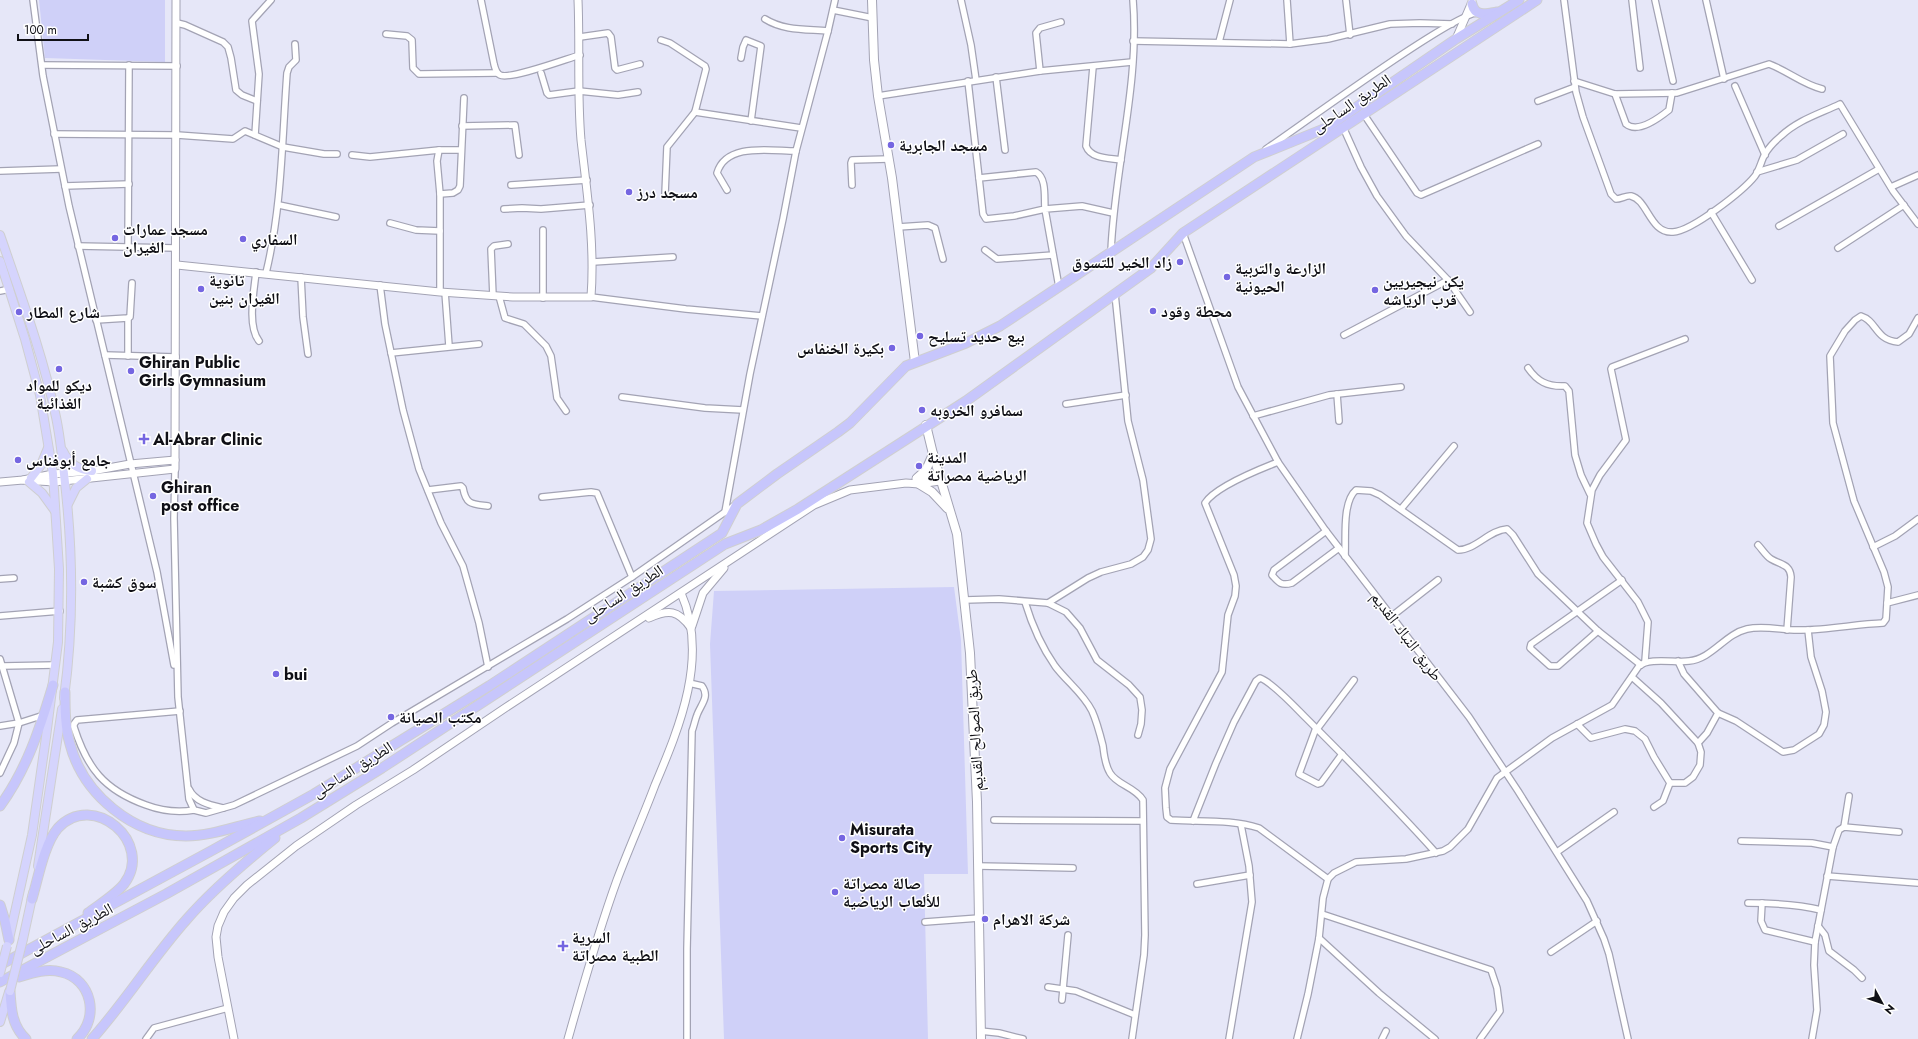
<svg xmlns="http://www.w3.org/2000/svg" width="1918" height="1039" viewBox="0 0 1918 1039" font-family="Jost,'Noto Naskh Arabic',sans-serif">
  <rect width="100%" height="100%" fill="#e6e7f8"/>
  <g fill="#cfd0f8">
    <path d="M39,0H165V62L45,58Z"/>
    <path d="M954,587L961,640L968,874H924L928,1039H724L710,644L714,591Z"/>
  </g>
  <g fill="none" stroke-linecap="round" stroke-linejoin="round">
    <defs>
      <g id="minor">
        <path d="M33,0L43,76L69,206L157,572L174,665"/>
        <path d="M481,0L494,64C495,68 496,73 500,75C510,80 566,59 580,55"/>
        <path d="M961,0L971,45L976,80"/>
        <path d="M1287,0L1290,44"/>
        <path d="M1346,0L1350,35"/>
        <path d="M1564,0L1576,92L1583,117L1611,194L1616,199C1621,199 1627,195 1631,196C1648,200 1650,234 1673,232C1692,231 1743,191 1755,176C1760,169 1761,161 1765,154C1769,147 1775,141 1781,136C1798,120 1819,114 1840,104L1893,191L1918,224"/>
        <path d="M1632,0L1640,68"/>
        <path d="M1655,0L1673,81"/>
        <path d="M1706,0L1724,79"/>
        <path d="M833,10L873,18"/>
        <path d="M765,19C784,31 807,29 828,31"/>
        <path d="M177,23L185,25L223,42L228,47L231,58L236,90L242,95L257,101"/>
        <path d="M386,34L407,36L412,40L413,68L419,74L497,73"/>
        <path d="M580,37L608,33L611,37L615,68L617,70L640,64"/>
        <path d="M661,40L670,43L705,66L706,69L695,112L667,147L665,194"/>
        <path d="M1133,41L1290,44L1328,39L1390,24L1420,23L1452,24"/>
        <path d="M1219,42L1230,0"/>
        <path d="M741,58L743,47L746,40L761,46L751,121"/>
        <path d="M42,65L177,66"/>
        <path d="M1093,67L1086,146C1091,159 1109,158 1121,160"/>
        <path d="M1040,71L1036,33L1040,28L1061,22"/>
        <path d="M541,73L547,93L549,95L579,91L618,95L638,92"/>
        <path d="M996,77L1005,150"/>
        <path d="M968,81L979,178"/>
        <path d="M1574,81L1615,94L1677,93L1769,64C1788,71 1802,84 1822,89"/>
        <path d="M1735,86L1765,155"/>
        <path d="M1615,94L1626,124C1638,134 1659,118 1669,110L1672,93"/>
        <path d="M878,96L1040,71L1132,62"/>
        <path d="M1538,101L1575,87"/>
        <path d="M695,112L801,128"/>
        <path d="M1363,113L1417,193L1421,195L1538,144"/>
        <path d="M462,126L515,125L519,155"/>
        <path d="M1343,127L1361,167L1377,196L1406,236L1448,280L1470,312"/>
        <path d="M54,134L177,135L233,139L245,131L283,147L324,154H337"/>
        <path d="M255,135L259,74L252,21L271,0"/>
        <path d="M1266,149C1296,129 1456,11 1478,13"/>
        <path d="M352,155L370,157L439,150"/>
        <path d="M0,171L61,169"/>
        <path d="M1757,172L1797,160L1843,134"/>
        <path d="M511,185L587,180"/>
        <path d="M852,185L851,163L852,160L889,159"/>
        <path d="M65,186L129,184"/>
        <path d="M1891,187L1918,175"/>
        <path d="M727,190L717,173C726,142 771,151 796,151"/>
        <path d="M440,194L453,193L458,190L460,186L464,98"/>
        <path d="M279,205L336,217"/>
        <path d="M504,209L522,208L541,209L590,205"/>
        <path d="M1711,212L1752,280"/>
        <path d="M390,223L416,230L440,231"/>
        <path d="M1779,226L1879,169"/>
        <path d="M898,227L928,225L935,228L943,259"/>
        <path d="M543,230V298"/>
        <path d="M1183,233L1238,387L1278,462L1326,531L1469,717L1518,791L1587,901L1604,939L1609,954L1628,1039"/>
        <path d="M78,246L176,248"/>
        <path d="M128,247L129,65"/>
        <path d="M1838,248L1904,205"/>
        <path d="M985,250L997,259L1053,255"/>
        <path d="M1111,252C1114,169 1140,84 1133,0"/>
        <path d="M593,262L673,257"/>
        <path d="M256,272C254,291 247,326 259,341"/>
        <path d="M266,273C282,207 282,140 287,73L289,67L296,60L295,44"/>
        <path d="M301,277L303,317L308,354"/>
        <path d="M380,285L385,324L403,410L419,469L441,523L463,566L479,623L488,667"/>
        <path d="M1059,287L1045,209L1014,216L986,219L983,214L979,178L1036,172C1047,178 1044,198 1045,209L1082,206L1113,213"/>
        <path d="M0,291L10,289"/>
        <path d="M440,292V194L437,161L439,150H461"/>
        <path d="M445,292L449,346"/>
        <path d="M493,296L491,249L494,246L508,244"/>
        <path d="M499,296L505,318L524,324L546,346L551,356L557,398L566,411"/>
        <path d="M591,297L686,309L762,316"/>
        <path d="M96,320L128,318L130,317L132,283"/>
        <path d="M1344,335L1448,280"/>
        <path d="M391,353L479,344"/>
        <path d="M105,355L176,357"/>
        <path d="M128,356V318"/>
        <path d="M1528,368C1537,381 1547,387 1565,386L1569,391L1575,455L1581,475L1590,494"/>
        <path d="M1337,394L1339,421"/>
        <path d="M622,397L705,408L743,410"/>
        <path d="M1066,404L1126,395"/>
        <path d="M1253,416L1329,395L1401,387"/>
        <path d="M1278,462C1260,469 1215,487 1205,503L1234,575L1236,586L1235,596L1228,615L1222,672L1170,769L1165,788L1166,808L1167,817L1171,820C1200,822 1232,819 1259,828L1328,879"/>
        <path d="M175,469L174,518L178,697L189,799L194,810L206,813L234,805L357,746L392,723L567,619L632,577L735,505"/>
        <path d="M428,490L461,486L463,488C466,505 472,504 488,506"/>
        <path d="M542,497L591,492L597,493L632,577"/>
        <path d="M1401,509L1454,446"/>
        <path d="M725,512L750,374L783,219L796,151L828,31L835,0"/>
        <path d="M1326,531L1274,570L1272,575C1279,583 1281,586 1292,583L1339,548"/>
        <path d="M1758,545C1762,549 1766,556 1771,559C1781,565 1790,564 1791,577L1787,630"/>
        <path d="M1873,547L1895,536L1918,519"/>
        <path d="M1345,556C1346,538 1342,502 1356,490L1371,491L1380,495L1458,550C1476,550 1489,530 1507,529L1513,535L1538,574L1598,631L1641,665"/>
        <path d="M0,579L14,578"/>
        <path d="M965,600L999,599L1048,603L1066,612L1080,628L1097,660L1129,685L1140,697L1142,710L1141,724L1138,735"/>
        <path d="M1025,602C1032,625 1041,646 1055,666C1067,682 1083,693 1092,711C1097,722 1100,734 1103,746C1104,755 1105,765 1110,773C1117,785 1135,787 1143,800L1145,935L1144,955L1132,1039"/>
        <path d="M1048,603L1088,578L1101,572L1131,564L1143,557L1148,550L1151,539L1143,480L1128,421L1115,294"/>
        <path d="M1887,603L1888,587L1884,572L1854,501L1833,423L1830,356L1845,331L1855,320L1861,316C1877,321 1875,340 1898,342L1909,334L1918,318"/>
        <path d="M0,616L60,611"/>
        <path d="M1392,616L1438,580"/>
        <path d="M1598,631L1558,666H1550L1530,648L1531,644L1622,580"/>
        <path d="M0,659L19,723L14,743L0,773"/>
        <path d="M1645,661L1648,622L1638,602L1603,557L1596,544L1587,523L1592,490L1600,475L1626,440L1611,369L1612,367L1685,339"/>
        <path d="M1678,661L1684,674L1718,713L1707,733L1698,743"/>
        <path d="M3,666L55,665"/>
        <path d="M1632,677L1661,703L1698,743L1701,752L1700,765L1693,777L1685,783H1670"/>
        <path d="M180,711L77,720L74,724V727C87,768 104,790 146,805C162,811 176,813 194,810"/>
        <path d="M1718,713L1736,721L1783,752L1794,750L1819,734L1824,725L1826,712L1822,691L1811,657L1808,630"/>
        <path d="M1577,724L1591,738L1625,729L1635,731L1645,739L1654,757L1670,783L1663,801L1654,807"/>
        <path d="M0,726L19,723L44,715"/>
        <path d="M1316,728L1299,774L1318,784L1321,783L1342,754"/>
        <path d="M1317,729L1354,680"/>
        <path d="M189,789C195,802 210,805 223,808"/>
        <path d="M994,820L1142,821"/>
        <path d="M1193,821L1216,763L1234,722L1256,681L1260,678C1272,682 1296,708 1306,718C1350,762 1394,806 1436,853"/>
        <path d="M1844,827L1849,796"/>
        <path d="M1741,841L1812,843L1833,847"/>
        <path d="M1557,852L1614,812"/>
        <path d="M978,866L1073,868"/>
        <path d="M1827,876L1918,883"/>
        <path d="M1197,884L1250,875"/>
        <path d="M1748,903C1772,903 1797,904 1821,910"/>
        <path d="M1762,903L1761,921L1765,930L1815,942"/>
        <path d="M1322,914L1491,970L1497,988L1500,1011L1480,1039"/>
        <path d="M925,922L979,918"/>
        <path d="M1818,926L1825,935L1829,951L1854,970L1862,978"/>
        <path d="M1319,938L1379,993L1435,1039"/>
        <path d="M1551,952L1597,921"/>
        <path d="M1048,987L1076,991L1135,1015"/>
        <path d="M1062,1000L1068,935"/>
        <path d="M980,1031L999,1033L1023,1039"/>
        <path d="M146,1039L154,1028L228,1008"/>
        <path d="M687,1039V949L692,731C694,726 695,720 697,715C701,704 710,697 702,686L689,683"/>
        <path d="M1229,1039L1252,902L1249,866L1241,825"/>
        <path d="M1297,1039L1308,994L1319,938L1323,898L1328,879L1334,873L1356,862L1406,859L1443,851L1450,847L1468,829L1497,778L1552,738L1612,705L1639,666C1649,657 1676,663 1689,661C1712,659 1725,634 1747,629C1765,625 1784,631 1801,630C1829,630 1856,624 1883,623L1886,619L1887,603L1918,595"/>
        <path d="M1382,1039L1386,1031"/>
        <path d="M1812,1039L1817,1010L1814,965L1815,942L1833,847L1839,830L1844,827L1899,832"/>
      </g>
      <g id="tertiary">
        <path d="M1456,39L1472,2"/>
        <path d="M177,265L440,292L513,297H591C595,244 587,193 581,140C577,94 580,46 578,0"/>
        <path d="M916,479L939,474"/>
        <path d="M23,480L54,482L175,469L176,0"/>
        <path d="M0,482L23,480L53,474L92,471L130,464L175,460"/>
        <path d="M649,618C669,609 678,610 691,628"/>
        <path d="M692,626L703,593L724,568"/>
        <path d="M234,1039L218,957L216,937L218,926L224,912L234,898L247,885L296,846L356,805L413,770L505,708L814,505L850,490L906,483L919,484L940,481"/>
        <path d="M568,1039C583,986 598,932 617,880C629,848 643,817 655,785C680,726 709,656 681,593"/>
      </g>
      <g id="secondary">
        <path d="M872,0L874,60L878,96L892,178L915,362"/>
        <path d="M926,425L933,454L957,534L970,653L977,802L981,1039"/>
        <path d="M917,478L926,470L933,454"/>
        <path d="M919,484L932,492L947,508"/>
      </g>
      <g id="primary">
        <path d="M0,235C21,296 43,355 56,417C60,436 62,455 64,474C73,548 74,624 64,698"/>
        <path d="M0,261L25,339L40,395L53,474L59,569L58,642L46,737L32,835L9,939"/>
        <path d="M63,451C69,464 79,470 92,471"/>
        <path d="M31,478L41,465L48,448"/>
        <path d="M29,482L42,493L55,511"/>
        <path d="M68,504L76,488L87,479"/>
        <path d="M38,866L62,709"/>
        <path d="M23,939L33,893"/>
        <path d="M0,1022L9,992"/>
      </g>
      <g id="trunk">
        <path d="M1472,4C1475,17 1486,14 1497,12"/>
        <path d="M65,692C65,709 65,727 70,744C83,794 133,836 186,836C211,836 236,826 260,821"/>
        <path d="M0,806C27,769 40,728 53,685"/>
        <path d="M32,899C38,879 44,844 58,828C93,790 155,843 124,884C115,895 100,904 88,913"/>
        <path d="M0,905L5,921L9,940"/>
        <path d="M0,965L211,851L314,794L489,686L722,533L737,504L777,474L838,432L850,423L906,366L966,343L1000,326L1254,157L1326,128L1456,39L1519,0"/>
        <path d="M19,977C32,973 47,968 61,972C92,979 100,1018 77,1039"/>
        <path d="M0,982L166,894L301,818L382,768L725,544L761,530L798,509L966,401L1151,268L1183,233L1537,0"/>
        <path d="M10,991C11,1009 12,1026 26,1039"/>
        <path d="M92,1039C126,1001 153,957 187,919C213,889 244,863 275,838"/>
      </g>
    </defs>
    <use href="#minor" stroke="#a3a3b4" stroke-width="8"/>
    <use href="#tertiary" stroke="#a3a3b4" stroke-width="9"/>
    <use href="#secondary" stroke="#a3a3b4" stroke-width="10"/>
    <use href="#primary" stroke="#cfcfd0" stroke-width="10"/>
    <use href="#trunk" stroke="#cfcfd0" stroke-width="11"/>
    <use href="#minor" stroke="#fff" stroke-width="5.5"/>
    <use href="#tertiary" stroke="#fff" stroke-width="7"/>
    <use href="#secondary" stroke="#fff" stroke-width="8"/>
    <use href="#primary" stroke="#d5d4fd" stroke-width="8"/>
    <use href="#trunk" stroke="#c7c6fc" stroke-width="9"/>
    <defs>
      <g id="primary-bridge">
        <path d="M0,973L7,946"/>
        <path d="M10,991L23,939"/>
      </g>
    </defs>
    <use href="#primary-bridge" stroke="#cfcfd0" stroke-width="10" stroke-linecap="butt"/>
    <use href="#primary-bridge" stroke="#d5d4fd" stroke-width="8"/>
  </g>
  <g fill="#7566e1" stroke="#fff" stroke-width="1.5">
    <circle cx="891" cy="145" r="4"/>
    <circle cx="629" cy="192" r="4"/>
    <circle cx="115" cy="238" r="4"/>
    <circle cx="243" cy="239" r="4"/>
    <circle cx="1180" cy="262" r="4"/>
    <circle cx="1227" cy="277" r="4"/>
    <circle cx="201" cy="289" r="4"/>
    <circle cx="1375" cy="290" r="4"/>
    <circle cx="1153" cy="311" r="4"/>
    <circle cx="19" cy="312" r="4"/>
    <circle cx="920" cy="336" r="4"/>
    <circle cx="892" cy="348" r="4"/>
    <circle cx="59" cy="369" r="4"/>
    <circle cx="131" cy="371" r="4"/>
    <circle cx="922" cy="410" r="4"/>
    <path d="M142 433h4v4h4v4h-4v4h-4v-4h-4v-4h4z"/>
    <circle cx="18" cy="460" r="4"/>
    <circle cx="919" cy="466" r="4"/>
    <circle cx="153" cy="496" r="4"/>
    <circle cx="84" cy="582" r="4"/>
    <circle cx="276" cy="674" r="4"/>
    <circle cx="391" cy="717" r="4"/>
    <circle cx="842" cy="838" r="4"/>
    <circle cx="835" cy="892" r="4"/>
    <circle cx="985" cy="919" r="4"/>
    <path d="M561 940h4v4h4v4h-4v4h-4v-4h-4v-4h4z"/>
  </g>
  <g text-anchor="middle" stroke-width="3" stroke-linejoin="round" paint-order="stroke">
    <g font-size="16" fill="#101016" stroke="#fff">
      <text transform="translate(1351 103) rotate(-34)" y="6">الطريق الساحلى</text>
      <text transform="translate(623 593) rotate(-33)" y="6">الطريق الساحلى</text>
      <text transform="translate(1407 636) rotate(53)" y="6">طريق النباك القديم</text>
      <text transform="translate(974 730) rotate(-93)" y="6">طريق الصوالح القديم</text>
      <text transform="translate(352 769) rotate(-32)" y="6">الطريق الساحلى</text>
      <text transform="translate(71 928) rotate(-28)" y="6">الطريق الساحلى</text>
    </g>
    <g font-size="16" font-weight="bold" fill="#101016" stroke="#fff" text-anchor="start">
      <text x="899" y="151">مسجد الجابرية</text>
      <text x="637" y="198">مسجد درز</text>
      <text x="123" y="235">مسجد عمارات<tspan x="123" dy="18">الغيران</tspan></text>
      <text x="251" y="245">السفاري</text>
      <text x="1172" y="268" text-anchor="end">زاد الخير للتسوق</text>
      <text x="1235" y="274">الزارعة والتربية<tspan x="1235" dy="18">الحيونية</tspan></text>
      <text x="209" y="286">تانوية<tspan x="209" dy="18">الغيران بنين</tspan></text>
      <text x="1383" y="287">يكن نيجيريين<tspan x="1383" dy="18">قرب الرياشه</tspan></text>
      <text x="1161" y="317">محطة وقود</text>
      <text x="27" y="318">شارع المطار</text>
      <text x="928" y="342">بيع حديد تسليح</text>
      <text x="884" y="354" text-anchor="end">بكيرة الخنفاس</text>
      <text x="139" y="368">Ghiran Public<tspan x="139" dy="18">Girls Gymnasium</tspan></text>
      <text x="59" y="391" text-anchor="middle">ديكو للمواد<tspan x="59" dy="18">الغذائية</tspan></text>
      <text x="930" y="416">سمافرو الخروبه</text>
      <text x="153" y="445">Al-Abrar Clinic</text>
      <text x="927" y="463">المدينة<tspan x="927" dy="18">الرياضية مصراتة</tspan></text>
      <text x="26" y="466">جامع أبوفناس</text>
      <text x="161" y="493">Ghiran<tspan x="161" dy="18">post office</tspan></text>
      <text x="92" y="588">سوق كشبة</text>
      <text x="284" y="680">bui</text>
      <text x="399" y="723">مكتب الصيانة</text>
      <text x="850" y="835">Misurata<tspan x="850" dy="18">Sports City</tspan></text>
      <text x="843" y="889">صالة مصراتة<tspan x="843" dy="18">للألعاب الرياضية</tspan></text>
      <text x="993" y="925">شركة الاهرام</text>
      <text x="572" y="943">السرية<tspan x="572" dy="18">الطبية مصراتة</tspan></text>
    </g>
  </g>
  <g transform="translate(1882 1003) rotate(130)" stroke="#ffffff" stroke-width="3" paint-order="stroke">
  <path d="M0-3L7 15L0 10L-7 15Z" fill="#101016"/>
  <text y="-6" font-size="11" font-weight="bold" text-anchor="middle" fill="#101016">N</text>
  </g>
  <path d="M18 34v6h70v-6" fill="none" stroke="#101016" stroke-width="2"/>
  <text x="24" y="34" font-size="12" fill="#101016" stroke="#ffffff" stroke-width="3" paint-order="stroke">100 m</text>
</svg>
